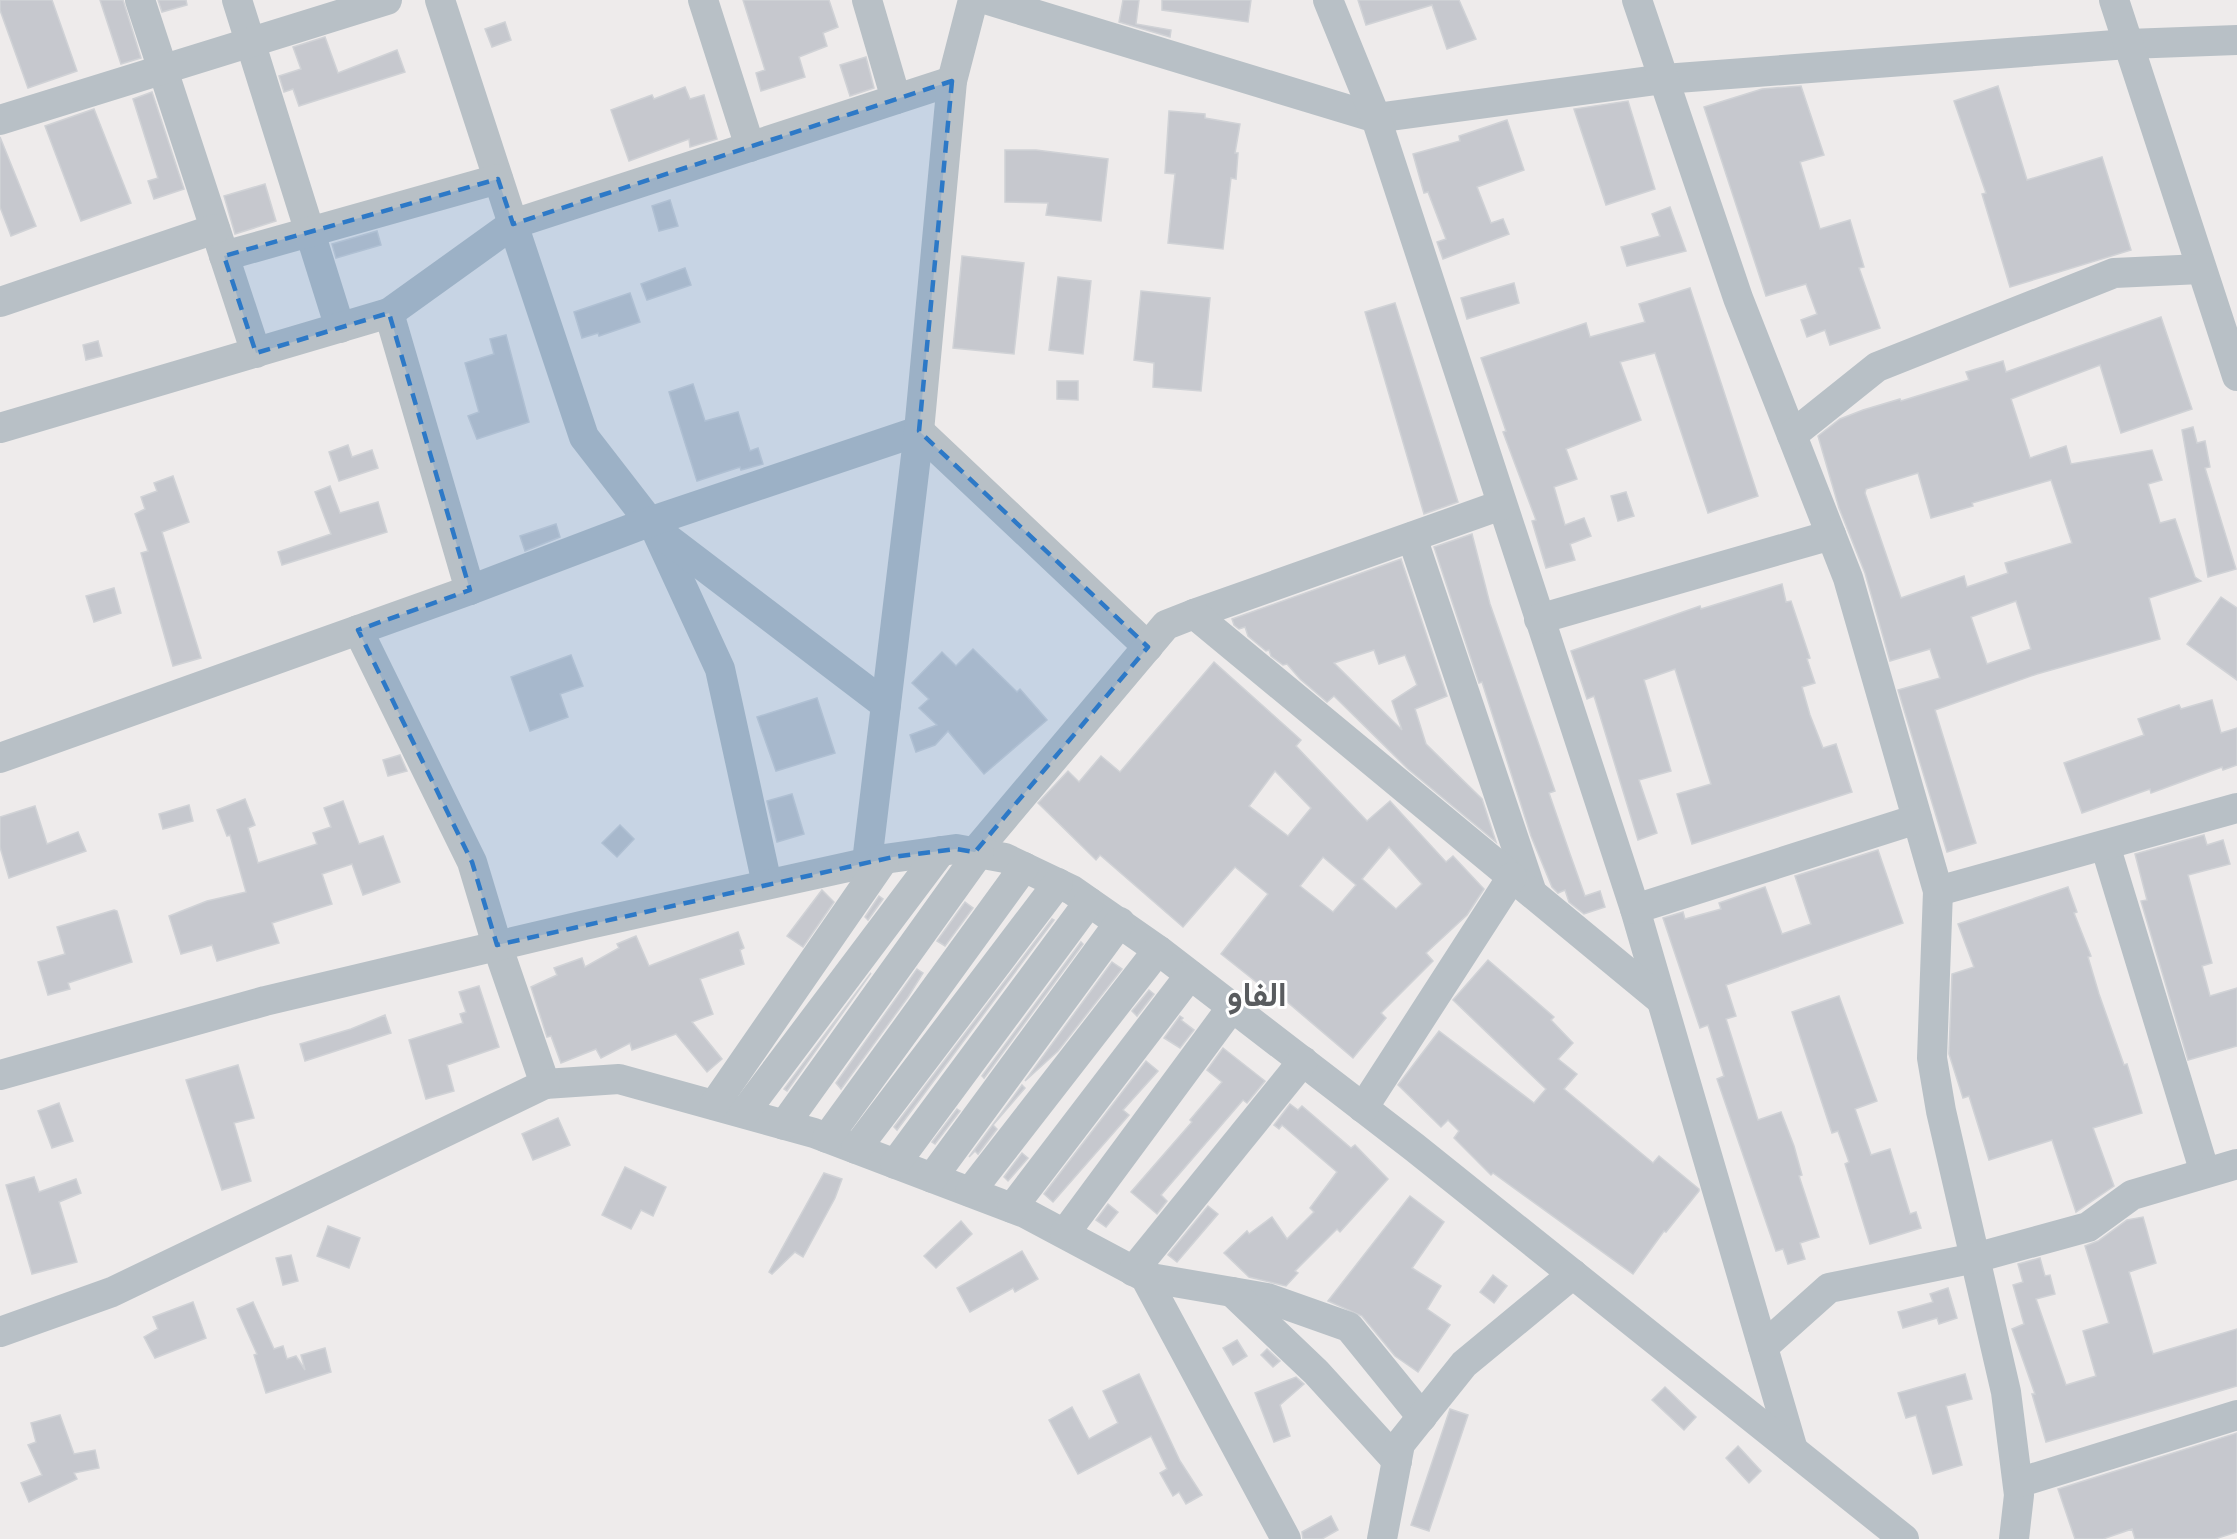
<svg xmlns="http://www.w3.org/2000/svg" width="2237" height="1539" viewBox="0 0 2237 1539" font-family="Ubuntu,Vazirmatn,sans-serif">
  <rect width="100%" height="100%" fill="#eeebeb"/>
  <g fill="#c6c8ce" stroke="#d0d2d6" stroke-width="1.5" fill-rule="evenodd">
    <path d="M0,0H52L77,71L28,88L0,10Z"/>
    <path d="M100,0H123L141,58L121,64Z"/>
    <path d="M158,0H186L187,5L162,12Z"/>
    <path d="M743,0H829L838,27L823,33L827,46L799,57L805,77L761,91L756,73L765,70Z"/>
    <path d="M1123,0H1139L1136,24L1171,30L1170,37L1119,22Z"/>
    <path d="M1162,0H1251L1248,22L1162,10Z"/>
    <path d="M1358,0H1459L1476,39L1447,49L1432,5L1366,25Z"/>
    <path d="M505,22L511,40L492,47L485,29Z"/>
    <path d="M325,37L338,73L397,50L405,72L299,106L293,89L284,92L279,76L301,69L293,47Z"/>
    <path d="M866,57L874,88L850,96L840,65Z"/>
    <path d="M1801,86L1824,155L1800,162L1820,229L1850,220L1864,267L1859,268L1880,328L1830,345L1825,330L1807,337L1801,320L1817,314L1806,284L1766,296L1704,107L1762,89Z"/>
    <path d="M1998,86L2027,180L2102,157L2131,250L2010,287L1982,194L1986,193L1954,101Z"/>
    <path d="M685,87L690,99L704,95L717,139L690,147L689,139L629,161L611,110L652,95L654,99Z"/>
    <path d="M152,92L184,189L154,199L148,181L158,178L133,99Z"/>
    <path d="M1628,101L1655,189L1606,205L1574,109Z"/>
    <path d="M94,109L131,203L81,221L45,126Z"/>
    <path d="M1169,111L1205,114V118L1240,124L1235,153H1238L1236,179L1231,178L1223,249L1168,243L1175,174L1165,173Z"/>
    <path d="M1507,120L1524,170L1477,187L1491,223L1503,219L1509,234L1443,259L1437,242L1446,239L1428,192L1424,193L1413,154L1460,141L1459,136Z"/>
    <path d="M0,137L36,226L11,236L0,207Z"/>
    <path d="M1005,150H1036L1108,159L1101,221L1046,215L1048,203L1005,202Z"/>
    <path d="M265,184L276,221L235,234L224,196Z"/>
    <path d="M670,200L678,226L659,231L652,206Z"/>
    <path d="M1670,207L1686,251L1627,266L1621,247L1660,236L1652,214Z"/>
    <path d="M377,231L381,245L336,258L332,244Z"/>
    <path d="M962,256L1024,263L1014,354L953,348Z"/>
    <path d="M685,268L691,285L647,300L641,284Z"/>
    <path d="M1058,277L1091,281L1083,354L1049,350Z"/>
    <path d="M1514,283L1519,303L1467,319L1461,298Z"/>
    <path d="M1690,288L1758,496L1708,513L1655,353L1620,362L1641,420L1566,449L1577,479L1554,487L1565,525L1584,518L1591,536L1570,544L1575,560L1546,568L1532,521L1536,520L1503,432L1506,431L1481,358L1586,323L1590,337L1645,322L1639,304Z"/>
    <path d="M1141,291L1210,298L1201,391L1153,387L1154,363L1134,360Z"/>
    <path d="M630,293L640,322L599,336L598,333L582,338L574,312Z"/>
    <path d="M1395,303L1458,502L1424,514L1365,312Z"/>
    <path d="M2161,317L2192,409L2121,433L2100,365L2011,399L2030,458L2066,446L2071,464L2152,450L2162,480L2148,484L2160,523L2175,519L2195,577L2201,581L2149,598L2160,639L2037,674L1935,710L1976,843L1947,852L1898,690L1940,678L1930,649L1890,661L1865,573L1839,508L1818,436L1840,419L1863,410L1900,399L1901,401L1969,380L1966,372L2003,361L2006,372ZM1918,473L1931,518L1973,506L1972,503L2051,480L2072,543L2005,563L2008,573L1967,587L1964,576L1901,598L1865,493L1866,489ZM2016,601L2031,649L1987,664L1971,617Z"/>
    <path d="M506,335L529,422L477,439L468,416L479,412L465,363L494,354L490,339Z"/>
    <path d="M98,341L102,356L86,360L83,345Z"/>
    <path d="M1057,381H1078V400L1057,399Z"/>
    <path d="M693,384L705,421L738,412L750,451L758,448L763,464L741,470L740,467L697,481L669,392Z"/>
    <path d="M2193,427L2197,443L2205,441L2210,467L2205,468L2236,569L2208,577L2182,430Z"/>
    <path d="M348,445L352,457L372,450L378,468L339,481L329,452Z"/>
    <path d="M173,476L189,522L162,532L201,658L173,666L141,553L148,551L135,514L145,509L141,497L157,491L154,483Z"/>
    <path d="M330,486L340,513L378,502L387,532L282,565L278,552L331,534L315,492Z"/>
    <path d="M1626,492L1634,516L1618,521L1611,496Z"/>
    <path d="M556,524L560,537L525,551L520,536Z"/>
    <path d="M1472,534L1490,604L1555,791L1549,793L1570,854L1585,896L1600,891L1605,907L1584,914L1569,902L1565,890L1558,893L1552,887L1531,836L1482,682L1479,683L1434,547Z"/>
    <path d="M1401,559L1447,696L1415,709L1426,744L1482,799L1496,842L1408,769L1334,696L1327,702L1300,679L1287,664L1283,665L1271,656L1269,650L1266,651L1248,636L1245,627L1239,629L1234,625L1232,619ZM1374,650L1379,664L1405,655L1417,685L1392,701L1402,730L1334,663Z"/>
    <path d="M1782,584L1786,602L1791,601L1810,658L1807,659L1815,683L1802,687L1810,715L1823,748L1836,744L1852,792L1692,844L1677,794L1711,784L1675,669L1644,680L1671,771L1639,780L1657,833L1638,840L1594,696L1587,699L1571,651L1700,606L1701,609Z"/>
    <path d="M114,588L121,613L94,622L86,596Z"/>
    <path d="M2221,597L2237,608V680L2187,644Z"/>
    <path d="M973,649L1017,692L1020,689L1047,720L984,774L948,731L935,745L916,752L910,735L937,725L919,708L929,699L912,683L942,652L956,666Z"/>
    <path d="M571,655L583,686L560,694L568,717L530,731L511,677Z"/>
    <path d="M1214,662L1301,740L1296,746L1367,821L1390,801L1446,862L1453,856L1484,889L1467,915L1426,953L1433,961L1381,1013L1386,1018L1353,1058L1272,989L1269,992L1221,954L1268,894L1235,867L1183,927L1100,855L1096,860L1038,803L1068,771L1079,782L1101,756L1120,772ZM1275,771L1311,808L1288,836L1249,806ZM1389,847L1422,884L1396,909L1362,879ZM1323,857L1356,885L1333,912L1300,886Z"/>
    <path d="M817,698L835,753L776,771L757,717Z"/>
    <path d="M2212,700L2221,733L2237,728V765L2223,770L2222,767L2151,793L2150,789L2082,813L2064,763L2144,735L2138,719L2179,705L2181,709Z"/>
    <path d="M400,755L407,771L388,776L383,760Z"/>
    <path d="M792,794L804,834L777,842L767,801Z"/>
    <path d="M245,799L255,825L248,828L258,863L317,844L313,833L331,827L324,808L343,801L359,844L383,836L400,882L363,895L352,864L322,874L332,904L272,923L279,943L217,961L212,945L181,954L169,916L207,901L246,892L230,835L227,836L217,810Z"/>
    <path d="M189,805L193,821L163,829L159,814Z"/>
    <path d="M35,806L47,844L78,832L86,851L9,878L0,847V817Z"/>
    <path d="M620,825L634,839L617,857L602,843Z"/>
    <path d="M2204,835L2207,845L2223,840L2230,864L2188,875L2212,963L2202,966L2210,996L2237,988V1046L2188,1060L2141,901L2147,900L2135,854Z"/>
    <path d="M1878,850L1903,923L1726,985L1736,1016L1726,1019L1758,1120L1781,1112L1794,1146L1802,1175L1799,1176L1819,1237L1800,1243L1805,1259L1788,1264L1783,1249L1776,1251L1717,1079L1724,1076L1708,1025L1700,1028L1663,918L1683,912L1685,919L1721,909L1719,903L1765,887L1782,934L1811,924L1795,876Z"/>
    <path d="M2068,887L2077,912L2074,913L2091,956L2088,957L2099,994L2124,1065L2127,1064L2142,1113L2093,1128L2114,1186L2076,1212L2052,1140L1989,1160L1969,1096L1963,1098L1949,1054L1952,974L1974,967L1958,924Z"/>
    <path d="M822,890L834,902L803,947L787,936Z"/>
    <path d="M879,896L883,899L868,920L865,917Z"/>
    <path d="M965,902L973,908L945,946L937,941Z"/>
    <path d="M114,910L117,911L132,962L68,983L70,989L48,995L38,962L65,954L57,927Z"/>
    <path d="M1052,919L1054,920L897,1130L894,1127Z"/>
    <path d="M738,932L744,948L740,950L744,964L700,979L713,1014L692,1022L722,1059L707,1072L676,1034L632,1050L630,1043L601,1058L596,1049L561,1063L551,1036L547,1037L531,987L557,975L554,968L582,958L585,967L619,948L617,944L636,936L649,966Z"/>
    <path d="M1081,942L1083,944L984,1078L982,1076Z"/>
    <path d="M1488,960L1554,1017L1551,1020L1573,1043L1558,1059L1577,1074L1564,1089L1653,1163L1659,1156L1699,1189V1191L1666,1232L1664,1231L1633,1274L1493,1173L1491,1175L1454,1138L1459,1131L1448,1120L1441,1127L1398,1085L1439,1031L1534,1103L1546,1089L1453,1000Z"/>
    <path d="M1112,962L1122,969L1058,1051L1025,1081Z"/>
    <path d="M917,969L923,973L908,997L841,1089L836,1083Z"/>
    <path d="M871,973L787,1091L784,1089Z"/>
    <path d="M479,986L499,1047L447,1065L454,1091L426,1099L409,1040L463,1023L460,1014L466,1012L459,992Z"/>
    <path d="M1149,990L1154,994L1137,1016L1132,1011Z"/>
    <path d="M1839,996L1877,1101L1855,1109L1871,1155L1890,1149L1910,1214L1916,1212L1921,1228L1870,1244L1845,1164L1849,1162L1838,1131L1832,1133L1792,1012Z"/>
    <path d="M385,1015L391,1033L305,1061L300,1044L351,1029Z"/>
    <path d="M1180,1016L1183,1018L1181,1020L1194,1030L1180,1048L1164,1038Z"/>
    <path d="M1223,1048L1265,1081L1247,1103L1243,1100L1161,1195L1167,1201L1157,1214L1131,1192L1192,1122L1190,1120L1222,1082L1207,1070Z"/>
    <path d="M1146,1061L1158,1071L1123,1110L1129,1115L1053,1202L1044,1194Z"/>
    <path d="M238,1065L254,1118L234,1123L251,1181L222,1190L186,1080Z"/>
    <path d="M1022,1085L1025,1088L993,1125L997,1129L978,1154L975,1151L969,1157Z"/>
    <path d="M59,1103L73,1141L52,1148L38,1111Z"/>
    <path d="M1290,1104L1298,1110L1302,1106L1351,1148L1355,1145L1388,1179L1340,1232L1337,1229L1295,1271L1298,1273L1286,1286L1249,1277L1224,1253L1247,1231L1249,1234L1272,1217L1287,1239L1314,1212L1310,1208L1337,1172L1282,1125L1279,1129L1274,1125Z"/>
    <path d="M957,1109L960,1111L935,1144L932,1142Z"/>
    <path d="M558,1118L570,1145L533,1160L522,1134Z"/>
    <path d="M1022,1153L1028,1158L1008,1181L1004,1177Z"/>
    <path d="M625,1167L666,1187L653,1216L641,1210L631,1229L602,1215Z"/>
    <path d="M824,1173L842,1179L835,1198L803,1257L795,1252L772,1274L769,1272Z"/>
    <path d="M34,1177L39,1192L76,1179L81,1193L59,1202L77,1262L32,1274L6,1185Z"/>
    <path d="M1410,1196L1444,1222L1412,1268L1441,1286L1427,1309L1450,1325L1418,1372L1395,1356L1362,1316L1328,1301Z"/>
    <path d="M1108,1204L1118,1212L1106,1227L1096,1220Z"/>
    <path d="M1208,1206L1218,1214L1177,1262L1168,1255Z"/>
    <path d="M2143,1217L2156,1263L2129,1272L2153,1354L2237,1329V1386L2046,1442L2032,1394H2035L2012,1329L2024,1324L2013,1285L2023,1282L2018,1264L2040,1258L2045,1276L2050,1275L2055,1294L2036,1299L2066,1385L2096,1376L2083,1331L2109,1323L2085,1246L2098,1241L2127,1220Z"/>
    <path d="M961,1221L972,1234L936,1268L924,1256Z"/>
    <path d="M328,1226L360,1238L349,1268L317,1256Z"/>
    <path d="M1022,1251L1038,1279L1015,1292L1013,1288L970,1312L957,1288Z"/>
    <path d="M291,1255L298,1281L283,1285L276,1258Z"/>
    <path d="M1493,1275L1507,1286L1494,1303L1480,1292Z"/>
    <path d="M1948,1288L1957,1318L1939,1324L1937,1318L1903,1328L1898,1312L1933,1302L1930,1294Z"/>
    <path d="M193,1302L206,1338L155,1358L144,1337L158,1329L153,1317Z"/>
    <path d="M253,1302L274,1349L283,1346L287,1359L296,1356L305,1370L301,1355L325,1348L331,1372L266,1393L254,1355L257,1354L237,1309Z"/>
    <path d="M1237,1340L1247,1356L1233,1365L1223,1348Z"/>
    <path d="M1267,1349L1280,1361L1273,1367L1261,1355Z"/>
    <path d="M1139,1374L1180,1461L1202,1495L1186,1504L1179,1492L1173,1496L1160,1473L1167,1469L1151,1436L1078,1474L1049,1420L1072,1407L1089,1439L1118,1423L1103,1391Z"/>
    <path d="M1965,1374L1972,1399L1946,1406L1962,1465L1933,1474L1916,1415L1906,1418L1898,1393Z"/>
    <path d="M1296,1377L1304,1384L1280,1405L1290,1436L1274,1442L1255,1393Z"/>
    <path d="M1665,1387L1696,1417L1684,1430L1652,1400Z"/>
    <path d="M1450,1409L1468,1415L1429,1531L1411,1525Z"/>
    <path d="M60,1415L74,1454L95,1450L99,1468L74,1473L77,1479L29,1502L21,1483L42,1475L28,1445L36,1442L31,1423Z"/>
    <path d="M2237,1433V1532L2215,1539H2135L2132,1529L2103,1539H2075L2058,1489Z"/>
    <path d="M1738,1446L1761,1471L1749,1483L1726,1458Z"/>
    <path d="M1331,1516L1338,1530L1322,1539H1303L1302,1532Z"/>
  </g>
  <g fill="none" stroke-linecap="round" stroke-linejoin="round">
    <g stroke="#b8c0c6" stroke-width="30">
      <path d="M140,0L256,353"/>
      <path d="M237,0L340,328"/>
      <path d="M440,0L513,224L952,81"/>
      <path d="M703,0L750,147"/>
      <path d="M867,0L896,99"/>
      <path d="M988,0L1376,118L1664,79L2128,44L2237,40"/>
      <path d="M1328,0L1376,118L1635,909L1793,1450"/>
      <path d="M1637,0L1738,298L1848,578L1938,891L1932,1058L1941,1111L2006,1392L2019,1495L2014,1539"/>
      <path d="M2114,0L2237,376"/>
      <path d="M0,120L387,0"/>
      <path d="M224,256L498,179"/>
      <path d="M0,302L215,229"/>
      <path d="M389,313L470,590"/>
      <path d="M0,428L389,313L513,224L584,437L656,530L720,669L767,884"/>
      <path d="M1792,435L1877,367L2114,273L2201,269"/>
      <path d="M660,533L886,705"/>
      <path d="M1412,537L1532,893"/>
      <path d="M1194,614L1501,505"/>
      <path d="M1539,619L1831,535"/>
      <path d="M358,630L472,862L497,945L545,1084L619,1079L814,1133L1025,1213L1145,1277L1286,1539"/>
      <path d="M0,758L470,590L649,522L919,431L1148,647"/>
      <path d="M2105,845L2205,1173"/>
      <path d="M975,852L1166,625L1194,614L1661,1000"/>
      <path d="M867,862L919,431L952,81L973,0"/>
      <path d="M1938,891L2237,808"/>
      <path d="M1635,909L1917,819"/>
      <path d="M0,1075L265,1001L585,925L884,859L956,849L1005,858L1072,890L1158,950L1414,1147L1904,1539"/>
      <path d="M714,1105L884,859"/>
      <path d="M1363,1108L1512,877"/>
      <path d="M744,1113L941,851"/>
      <path d="M784,1125L979,853"/>
      <path d="M827,1138L1024,867"/>
      <path d="M856,1149L1058,883"/>
      <path d="M895,1164L1089,902"/>
      <path d="M932,1178L1120,922"/>
      <path d="M970,1192L1158,950"/>
      <path d="M1012,1208L1190,975"/>
      <path d="M1065,1233L1232,1007"/>
      <path d="M1133,1271L1303,1061"/>
      <path d="M1145,1277L1267,1298L1349,1327L1422,1417"/>
      <path d="M1232,1292L1316,1372L1397,1461"/>
      <path d="M0,1332L112,1292L545,1084"/>
      <path d="M1763,1347L1829,1288L1975,1258L2088,1227L2132,1195L2237,1164"/>
      <path d="M2018,1483L2237,1415"/>
      <path d="M1382,1539L1400,1444L1464,1364L1573,1274"/>
    </g>
  </g>
  <path fill="#2d79c7" fill-opacity="0.2" stroke="#2d79c7" stroke-width="4.5" stroke-dasharray="12 8" stroke-linejoin="round" d="M952,81L919,431L1148,647L975,852L956,849L893,857L497,945L472,862L358,630L470,590L389,313L256,353L224,256L498,179L513,224Z"/>
  <g text-anchor="middle" stroke-width="6" stroke-linejoin="round" paint-order="stroke">
    <g font-size="33" font-weight="bold" fill="#595c5f" stroke="#fff">
      <text x="1257" y="1006">الفاو</text>
    </g>
  </g>
</svg>
